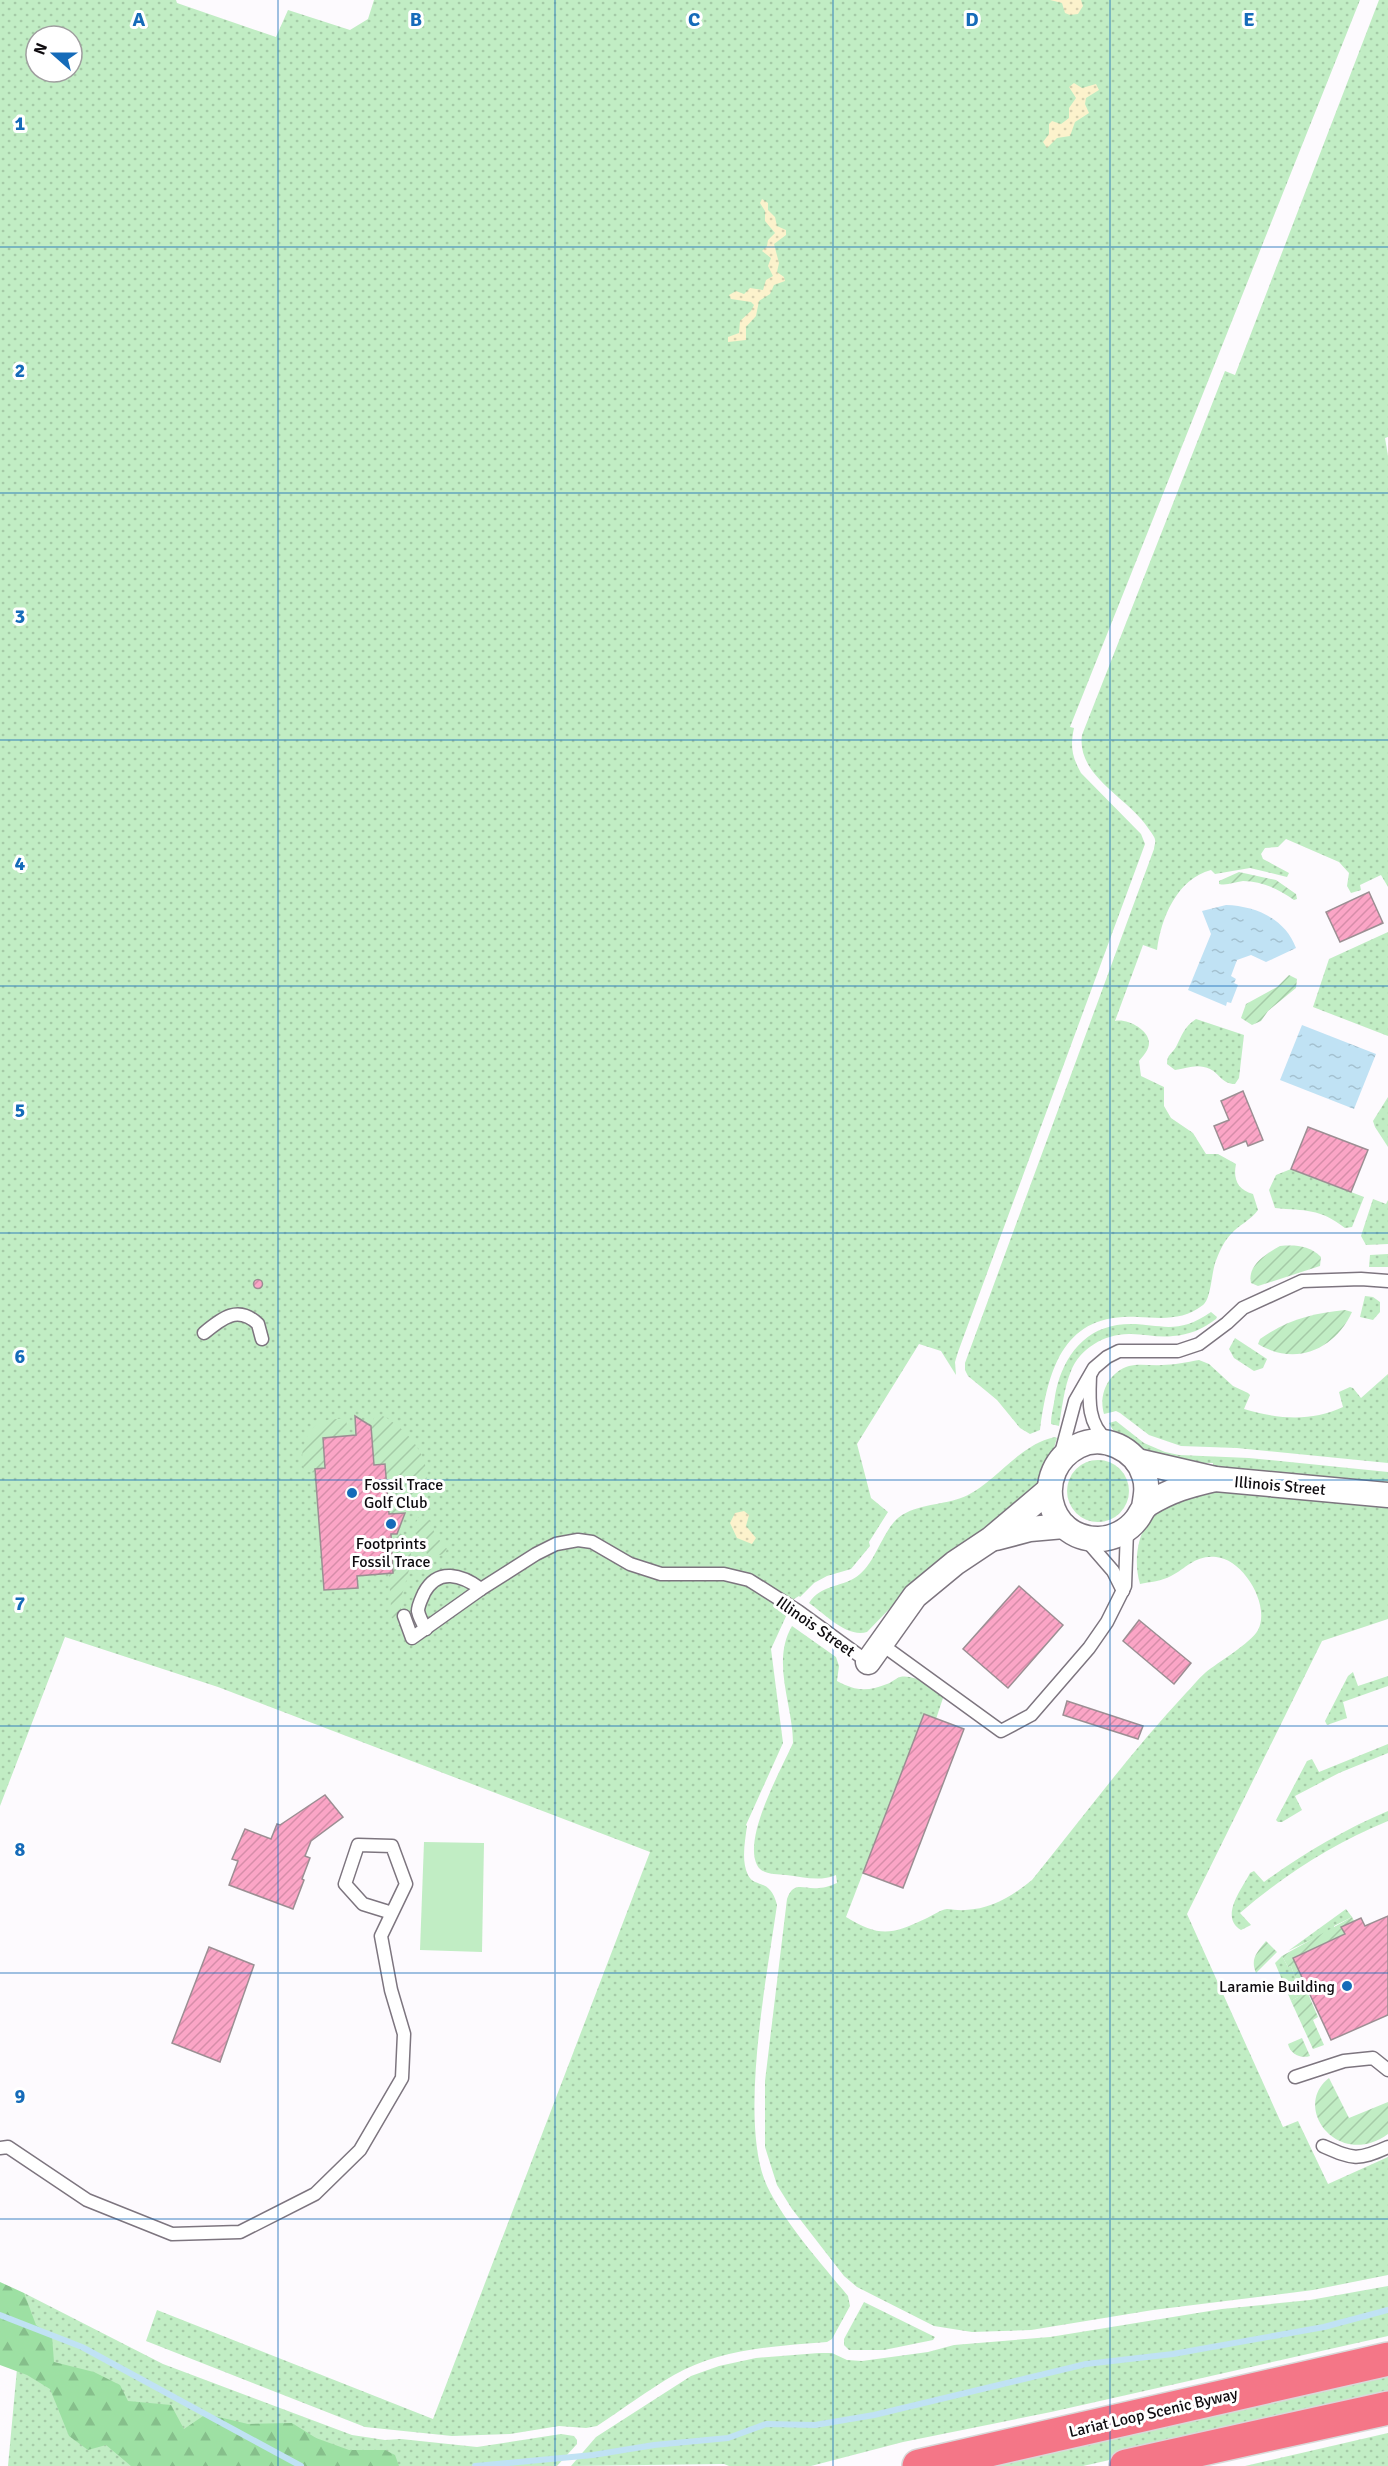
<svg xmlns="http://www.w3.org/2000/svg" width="1388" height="2466" viewBox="0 0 1388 2466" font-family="Signika,sans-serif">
  <defs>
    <pattern id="grass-dots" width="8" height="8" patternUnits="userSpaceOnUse" patternTransform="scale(1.5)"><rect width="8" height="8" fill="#c1edc4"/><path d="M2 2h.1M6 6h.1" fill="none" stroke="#a5caa7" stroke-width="1.8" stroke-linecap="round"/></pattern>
    <pattern id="forest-firs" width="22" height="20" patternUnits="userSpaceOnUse" patternTransform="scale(1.5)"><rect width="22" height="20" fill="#9de0a3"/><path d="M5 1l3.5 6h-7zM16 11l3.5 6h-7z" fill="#86bf8b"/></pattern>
    <pattern id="sand-dots" width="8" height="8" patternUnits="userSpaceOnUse" patternTransform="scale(1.5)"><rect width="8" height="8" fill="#fcf2cc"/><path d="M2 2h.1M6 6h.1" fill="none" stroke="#d7ceae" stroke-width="1.8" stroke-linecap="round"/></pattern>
    <pattern id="garden-furrows" width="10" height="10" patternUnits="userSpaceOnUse" patternTransform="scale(1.5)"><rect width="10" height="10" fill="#c1edc4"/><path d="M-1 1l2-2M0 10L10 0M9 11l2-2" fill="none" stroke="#a5caa7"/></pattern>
    <pattern id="water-ripples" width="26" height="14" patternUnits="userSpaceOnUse" patternTransform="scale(1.5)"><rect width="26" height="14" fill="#c0e2f4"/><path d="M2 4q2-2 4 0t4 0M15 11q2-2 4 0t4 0" fill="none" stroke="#a4c1d0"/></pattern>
    <pattern id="building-hatch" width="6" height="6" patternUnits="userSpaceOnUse" patternTransform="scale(1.5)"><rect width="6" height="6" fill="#fba5c6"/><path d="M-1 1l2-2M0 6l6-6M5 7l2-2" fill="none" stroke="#d68da9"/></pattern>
  </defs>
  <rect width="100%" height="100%" fill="#fdfafe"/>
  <g fill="url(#grass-dots)" fill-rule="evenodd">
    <path d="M0,0H176L177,3L276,37L288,10L350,30L368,19L374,0H1360L1070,727L1074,728C1070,746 1072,757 1081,773L1141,834L1145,844L958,1352L955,1362L956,1375L941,1351L919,1344L857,1444L871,1498L888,1512L869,1542L870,1546L851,1569L827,1576L814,1583L800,1597L799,1596L794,1599L771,1649L783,1743L746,1825L747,1826C745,1841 741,1861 748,1875C755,1889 770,1877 777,1905C767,1976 738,2123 767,2186C786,2225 821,2263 848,2296L850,2306L832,2339L827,2342C775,2346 720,2349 674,2375C648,2390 623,2409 597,2426L586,2428L559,2426L510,2434L452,2436L365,2427L146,2341L157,2310L433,2419L650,1852L218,1687L65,1637L0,1806ZM36,36H72V72H36Z"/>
    <path d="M1379,0H1388V437L1385,438L1388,456V887L1381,875L1360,885L1361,890L1351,893L1347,886L1349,873L1339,862L1286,839L1278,847L1265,848L1261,854L1263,859L1289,873L1287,877L1250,868L1215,874L1211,870C1177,879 1161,918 1157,950L1143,945L1115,1021C1126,1018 1149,1029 1149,1043C1149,1050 1143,1056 1139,1061L1141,1076L1164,1087V1106L1171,1118L1193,1133L1206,1154H1218L1236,1164C1233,1178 1237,1190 1253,1194L1258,1210C1251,1220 1239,1225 1231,1234C1225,1240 1220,1250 1217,1258C1211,1270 1212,1298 1203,1305C1183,1321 1161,1318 1138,1317C1063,1312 1048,1370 1040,1430L1030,1434L1020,1428L997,1400L968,1376L965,1370V1363L1154,849C1154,846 1156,843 1155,840C1155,837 1150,831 1148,828C1129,798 1076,776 1082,735L1225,371L1235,375Z"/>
    <path d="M1388,932V1036L1313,1007L1329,959Z"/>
    <path d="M1196,1019L1244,1035L1239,1078L1235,1084C1222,1084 1220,1074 1210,1069C1198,1063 1187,1068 1175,1070L1167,1064C1167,1054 1172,1054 1176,1047C1182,1035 1184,1027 1196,1019Z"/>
    <path d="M1388,1097V1147L1375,1127L1373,1121Z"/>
    <path d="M1291,1169L1364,1197L1352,1227L1345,1228C1319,1208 1306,1211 1275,1208L1269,1190L1276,1175Z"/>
    <path d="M1373,1199L1386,1204L1388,1200V1244L1366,1245L1361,1236Z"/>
    <path d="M1388,1254V1267H1369L1370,1255Z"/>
    <path d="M1365,1296L1373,1297L1380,1302V1312L1373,1320L1360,1317Z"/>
    <path d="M1211,1312L1217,1317L1216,1319C1203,1329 1189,1335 1173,1336C1159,1338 1145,1334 1131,1334C1106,1333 1080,1348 1071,1371C1064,1388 1062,1408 1059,1426L1051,1424C1051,1415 1054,1405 1055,1396C1061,1362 1080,1331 1117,1325C1155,1320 1173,1339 1211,1312Z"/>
    <path d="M1235,1338L1267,1359L1263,1368L1254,1371L1234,1358L1229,1349Z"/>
    <path d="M1199,1360L1209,1364L1233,1386L1248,1393L1250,1395L1244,1409C1278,1419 1311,1422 1343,1407L1339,1392L1350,1387L1353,1388L1361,1398L1388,1374V1463L1237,1448L1181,1446L1149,1435L1120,1413L1116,1411L1104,1414C1098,1394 1109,1372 1129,1366C1140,1363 1151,1366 1162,1365C1174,1365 1187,1362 1199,1360Z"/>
    <path d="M1116,1421L1144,1443L1165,1452L1179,1455L1249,1458L1388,1472V1482L1213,1466V1463H1199L1198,1466C1170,1460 1122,1453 1109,1423Z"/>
    <path d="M1055,1437L1057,1438L1050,1461L1039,1485L1007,1515L974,1535L929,1568L867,1632C847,1638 825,1614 809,1603C822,1583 844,1588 860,1574C877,1560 884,1526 902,1515C922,1503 948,1505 968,1495C1000,1478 1019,1445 1055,1437Z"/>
    <circle cx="1098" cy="1491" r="31"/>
    <path d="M1217,1488L1388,1504V1619L1322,1641L1187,1914L1283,2127L1298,2121L1328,2184L1388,2157V2275L1313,2290L1153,2310L1031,2330L972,2332L934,2326L857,2287L844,2276L792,2209L777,2185L765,2147V2081L787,1899C794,1880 803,1890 819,1888C825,1888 832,1885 837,1883L836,1875C820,1882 803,1877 786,1875C776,1874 762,1875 757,1865C743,1837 781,1770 793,1743C793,1705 771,1662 792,1626L836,1657L839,1666L837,1681C856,1691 867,1692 887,1684C891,1683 896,1678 900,1677C914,1674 933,1687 945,1692L936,1719L924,1714L846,1917C879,1937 891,1935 925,1919C932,1916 940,1910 947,1909C953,1909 959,1911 965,1910C992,1909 1012,1896 1032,1880C1083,1817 1131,1752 1186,1693C1192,1687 1198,1679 1205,1673C1218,1662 1250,1644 1258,1630C1271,1605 1243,1559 1216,1557C1195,1555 1187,1568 1171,1576C1162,1581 1150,1582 1140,1584C1131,1553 1141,1515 1172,1499C1184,1493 1203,1491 1217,1488Z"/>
    <path d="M1353,1672L1358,1686L1388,1676V1686L1343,1702L1347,1718L1327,1725L1325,1721L1348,1676Z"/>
    <path d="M1388,1744V1753L1339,1773L1295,1796L1302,1810L1282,1822H1278L1276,1820L1307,1761L1312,1759L1319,1772Z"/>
    <path d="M1388,1811V1821C1334,1843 1284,1875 1240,1913L1251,1925L1241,1930C1219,1917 1242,1889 1250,1873L1254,1871L1264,1882C1303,1854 1343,1830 1388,1811Z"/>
    <path d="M1346,1909L1352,1917L1334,1926V1929L1288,1951Z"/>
    <path d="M1282,1956L1288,1967L1291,1966L1299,1988L1298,1997L1291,2001L1275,1963Z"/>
    <path d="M1388,2286V2336L1051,2412L903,2442L811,2466H729L724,2464L571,2466L596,2437L691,2376L719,2366L756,2358L819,2353H832L847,2360L862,2361L928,2352L954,2345L1050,2337L1222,2309L1310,2300Z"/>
    <path d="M24,2293L163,2364L352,2435L385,2440L401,2439L477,2447L561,2434L574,2436L577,2440V2444L557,2466H8Z"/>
    <path d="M864,2302L935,2337L933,2340L884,2350H849L844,2345V2339Z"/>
    <path d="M1388,2369V2397L1083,2466H965Z"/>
    <path d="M1388,2433V2466H1245Z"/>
  </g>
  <path fill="url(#forest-firs)" d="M0,2282L24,2293L36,2325L52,2336L54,2362L94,2372L120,2385L128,2401L171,2405L184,2429L206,2414L248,2424L292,2423L316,2438L349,2450H385L395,2455L399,2466H131L106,2445L88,2450L69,2436L50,2389L27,2375L0,2365Z"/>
  <g fill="url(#sand-dots)">
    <path d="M1050,0H1081L1083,6L1078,14L1070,15L1065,13L1062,3Z"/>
    <path d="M1074,83L1082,88L1096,84L1099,90L1086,98L1085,104L1089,113L1075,122L1070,136L1057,138L1047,148L1043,142L1049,134V124L1052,121L1061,124L1069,118V108L1076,98L1069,87Z"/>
    <path d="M762,199L768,203V210L775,217L777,226L786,230V235L774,244L779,263L777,272L784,277L785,281L774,285L770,294L759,301L756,316L746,327V340L728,342V337L739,333L740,321L751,311L754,305L751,302L731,299L729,295L736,291L744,294L750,288L763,290L766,280L773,276L768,266L771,258L762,251L767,246L768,240L775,233L765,221V211L760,203Z"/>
    <path d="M744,1511L749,1515L746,1526L756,1538L752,1544L737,1538L730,1523L735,1513Z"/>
  </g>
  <path fill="#c1edc4" d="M424,1842L484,1843L482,1952L420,1950Z"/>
  <g fill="url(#garden-furrows)">
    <path d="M1239,872L1276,880L1296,894L1297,899L1294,900C1278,889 1262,881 1243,881C1234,882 1227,886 1219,884V881Z"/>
    <path d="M1289,975L1297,979L1296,988L1268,1011L1261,1021L1252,1025L1241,1018L1246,1004L1277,987Z"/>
    <path d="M1280,1246C1295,1245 1309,1245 1321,1257L1320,1266L1258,1286L1251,1283C1247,1265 1266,1254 1280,1246Z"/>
    <path d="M1345,1310L1352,1312C1335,1349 1296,1367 1258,1344L1260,1339C1287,1320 1313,1313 1345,1310Z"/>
    <path d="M376,1413C405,1424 440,1463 422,1496C418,1503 411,1508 405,1513L389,1514L385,1464L374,1465L371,1426Z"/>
    <path d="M346,1418L348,1436L325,1468L316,1469V1473L305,1471C297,1453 307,1425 327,1420C333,1419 340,1419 346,1418Z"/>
    <path d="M419,1517L428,1518L436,1536L447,1549L445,1554L433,1556L427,1554L413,1527Z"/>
    <path d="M398,1532C423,1544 405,1580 401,1599C400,1609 403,1619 401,1629L388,1612L391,1609L389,1574L393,1573L391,1534Z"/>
    <path d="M1352,1917L1354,1921L1345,1934L1293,1958L1318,2017L1313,2020L1324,2045L1313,2049L1291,2001L1298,1997L1296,1990L1299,1988L1291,1966L1288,1967L1282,1956Z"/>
    <path d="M1266,1941L1277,1952L1256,1973C1250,1959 1257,1952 1266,1941Z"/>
    <path d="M1302,2038L1310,2056C1301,2059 1290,2054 1288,2044Z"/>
    <path d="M1329,2078L1349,2118L1388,2102V2134C1338,2170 1291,2107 1329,2078Z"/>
  </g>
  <g fill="url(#water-ripples)">
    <path d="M1226,905C1255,906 1285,918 1296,948L1266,962L1251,955L1237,960L1231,976L1236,979L1234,983L1238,985L1231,1003L1227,1002L1226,1006L1188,990L1211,934L1202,911Z"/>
    <path d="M1302,1025L1376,1054L1354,1109L1280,1080Z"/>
  </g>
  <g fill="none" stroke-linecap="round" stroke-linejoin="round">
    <g stroke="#c0e2f4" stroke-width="6">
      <path d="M0,2315L82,2347L301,2466"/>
      <path d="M475,2466L593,2455L654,2445L728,2438L766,2424L815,2425L874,2415L1086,2364L1173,2354L1324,2327L1388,2310"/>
    </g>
  </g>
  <g fill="url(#building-hatch)" stroke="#9c8e93" stroke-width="1.5">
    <path d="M1369,892L1383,923L1340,942L1326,912Z"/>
    <path d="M1243,1091L1263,1140L1248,1146L1246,1141L1224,1150L1214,1126L1229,1120L1221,1101Z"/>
    <path d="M1308,1127L1368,1150L1351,1192L1291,1169Z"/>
    <circle cx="258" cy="1284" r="4.5"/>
    <path d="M355,1416L371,1426L374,1465L385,1464L389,1514L405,1513L397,1534H391L393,1573L357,1576L358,1588L324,1590L315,1469L325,1468L323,1438L356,1435Z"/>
    <path d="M1019,1586L1063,1625L1008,1688L963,1649Z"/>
    <path d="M1139,1620L1191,1663L1174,1684L1123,1641Z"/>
    <path d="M1067,1701L1143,1726L1138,1739L1063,1715Z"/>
    <path d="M924,1714L964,1729L903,1888L863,1873Z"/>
    <path d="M325,1795L343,1817L311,1841L305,1856L310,1858L302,1879L304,1880L293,1909L229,1885L238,1861L232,1859L245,1829L271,1839L277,1824L280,1825Z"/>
    <path d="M1388,1916V2015L1331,2040L1293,1958L1345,1934L1341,1927L1361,1918L1365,1926Z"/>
    <path d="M209,1947L254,1965L220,2062L172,2043Z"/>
  </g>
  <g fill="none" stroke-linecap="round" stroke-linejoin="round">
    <defs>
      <g id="lane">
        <path d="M204,1333C222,1318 238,1305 258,1324L262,1339"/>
        <path d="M1090,1376C1089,1399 1087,1424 1107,1440"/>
        <path d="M1060,1457L1075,1401L1094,1368L1107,1357L1119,1351H1178L1199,1344L1227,1323L1243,1308L1302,1281L1361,1279L1388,1281"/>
        <path d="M1087,1541L1113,1571L1123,1591"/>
        <path d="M404,1616L412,1638L481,1589L536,1554L556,1544L578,1540L592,1542L630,1564L661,1574H724L749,1580L798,1611L868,1662"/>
        <path d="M426,1629C423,1624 419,1616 418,1611C418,1605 422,1598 424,1593C438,1567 462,1575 481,1589"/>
        <path d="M881,1644L1001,1731L1031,1715L1089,1648L1107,1622L1125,1586L1127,1530"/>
        <path d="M1295,2077L1344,2061L1373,2058L1388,2070"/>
        <path d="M1323,2146C1353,2159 1357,2161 1388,2147"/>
        <path d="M0,2148L8,2147L87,2200L172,2234L240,2232L315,2194L360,2150L402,2078L404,2034L391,1990L381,1936L406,1884L392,1846L358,1845L345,1884L363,1904L392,1913"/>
      </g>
      <g id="street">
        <path d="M1137,1461L1215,1479L1388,1495"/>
        <path d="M1144,1507C1146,1496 1148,1486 1144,1475C1136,1449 1103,1433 1078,1446C1032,1470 1045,1539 1098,1539C1113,1539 1128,1531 1137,1519C1141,1514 1142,1508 1148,1504C1171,1490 1189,1485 1215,1479"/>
        <path d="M996,1538L1030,1529L1064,1526"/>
        <path d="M868,1662L915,1596L955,1563L991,1539L1049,1490"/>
      </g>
      <g id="highway">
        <path d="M919,2466L1388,2359"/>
        <path d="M1126,2466L1388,2408"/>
      </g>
    </defs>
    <use href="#lane" stroke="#7d757f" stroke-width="15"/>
    <use href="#street" stroke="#7d757f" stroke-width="27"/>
    <use href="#highway" stroke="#d9d8d9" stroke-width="36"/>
    <use href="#lane" stroke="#fff" stroke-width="12"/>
    <use href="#street" stroke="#fff" stroke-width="24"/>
    <use href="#highway" stroke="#f47687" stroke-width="33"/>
  </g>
  <path fill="none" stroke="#156bb9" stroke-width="1.5" stroke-opacity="0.55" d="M278,0V2466M555,0V2466M833,0V2466M1110,0V2466M0,247H1388M0,493H1388M0,740H1388M0,986H1388M0,1233H1388M0,1480H1388M0,1726H1388M0,1973H1388M0,2219H1388"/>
  <g fill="#156bb9" stroke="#fff" stroke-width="2">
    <circle cx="352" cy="1493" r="6"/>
    <circle cx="391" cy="1524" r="6"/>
    <circle cx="1347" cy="1986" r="6"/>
  </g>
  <g text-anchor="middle" stroke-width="6" stroke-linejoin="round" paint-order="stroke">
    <g font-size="16" fill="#0f0c10" stroke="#fff" text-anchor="start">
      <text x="364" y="1490">Fossil Trace<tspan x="364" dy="18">Golf Club</tspan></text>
      <text x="391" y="1549" text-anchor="middle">Footprints<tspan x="391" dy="18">Fossil Trace</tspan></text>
      <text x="1335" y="1992" text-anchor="end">Laramie Building</text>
    </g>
    <g font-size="16" fill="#0f0c10" stroke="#fff">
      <text transform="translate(1280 1485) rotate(5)" y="6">Illinois Street</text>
      <text transform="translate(816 1626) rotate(35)" y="6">Illinois Street</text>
      <text transform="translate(1153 2412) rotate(-13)" y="6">Lariat Loop Scenic Byway</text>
    </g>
  </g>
  <g font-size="20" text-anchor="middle" font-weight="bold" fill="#156bb9" stroke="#fff" stroke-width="6" stroke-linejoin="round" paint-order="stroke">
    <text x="139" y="26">A</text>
    <text x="416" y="26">B</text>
    <text x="694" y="26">C</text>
    <text x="972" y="26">D</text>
    <text x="1249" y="26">E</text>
    <text x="20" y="130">1</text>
    <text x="20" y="377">2</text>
    <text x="20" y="623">3</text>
    <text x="20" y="870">4</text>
    <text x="20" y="1117">5</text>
    <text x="20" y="1363">6</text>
    <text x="20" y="1610">7</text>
    <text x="20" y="1856">8</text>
    <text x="20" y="2103">9</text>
  </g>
  <g transform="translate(54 54) rotate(291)"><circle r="28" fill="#ffffff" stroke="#9f9e9f" stroke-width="1.5"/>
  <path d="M0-4.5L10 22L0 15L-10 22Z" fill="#156bb9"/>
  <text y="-9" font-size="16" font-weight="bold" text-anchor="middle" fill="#0f0c10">N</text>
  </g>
</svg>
